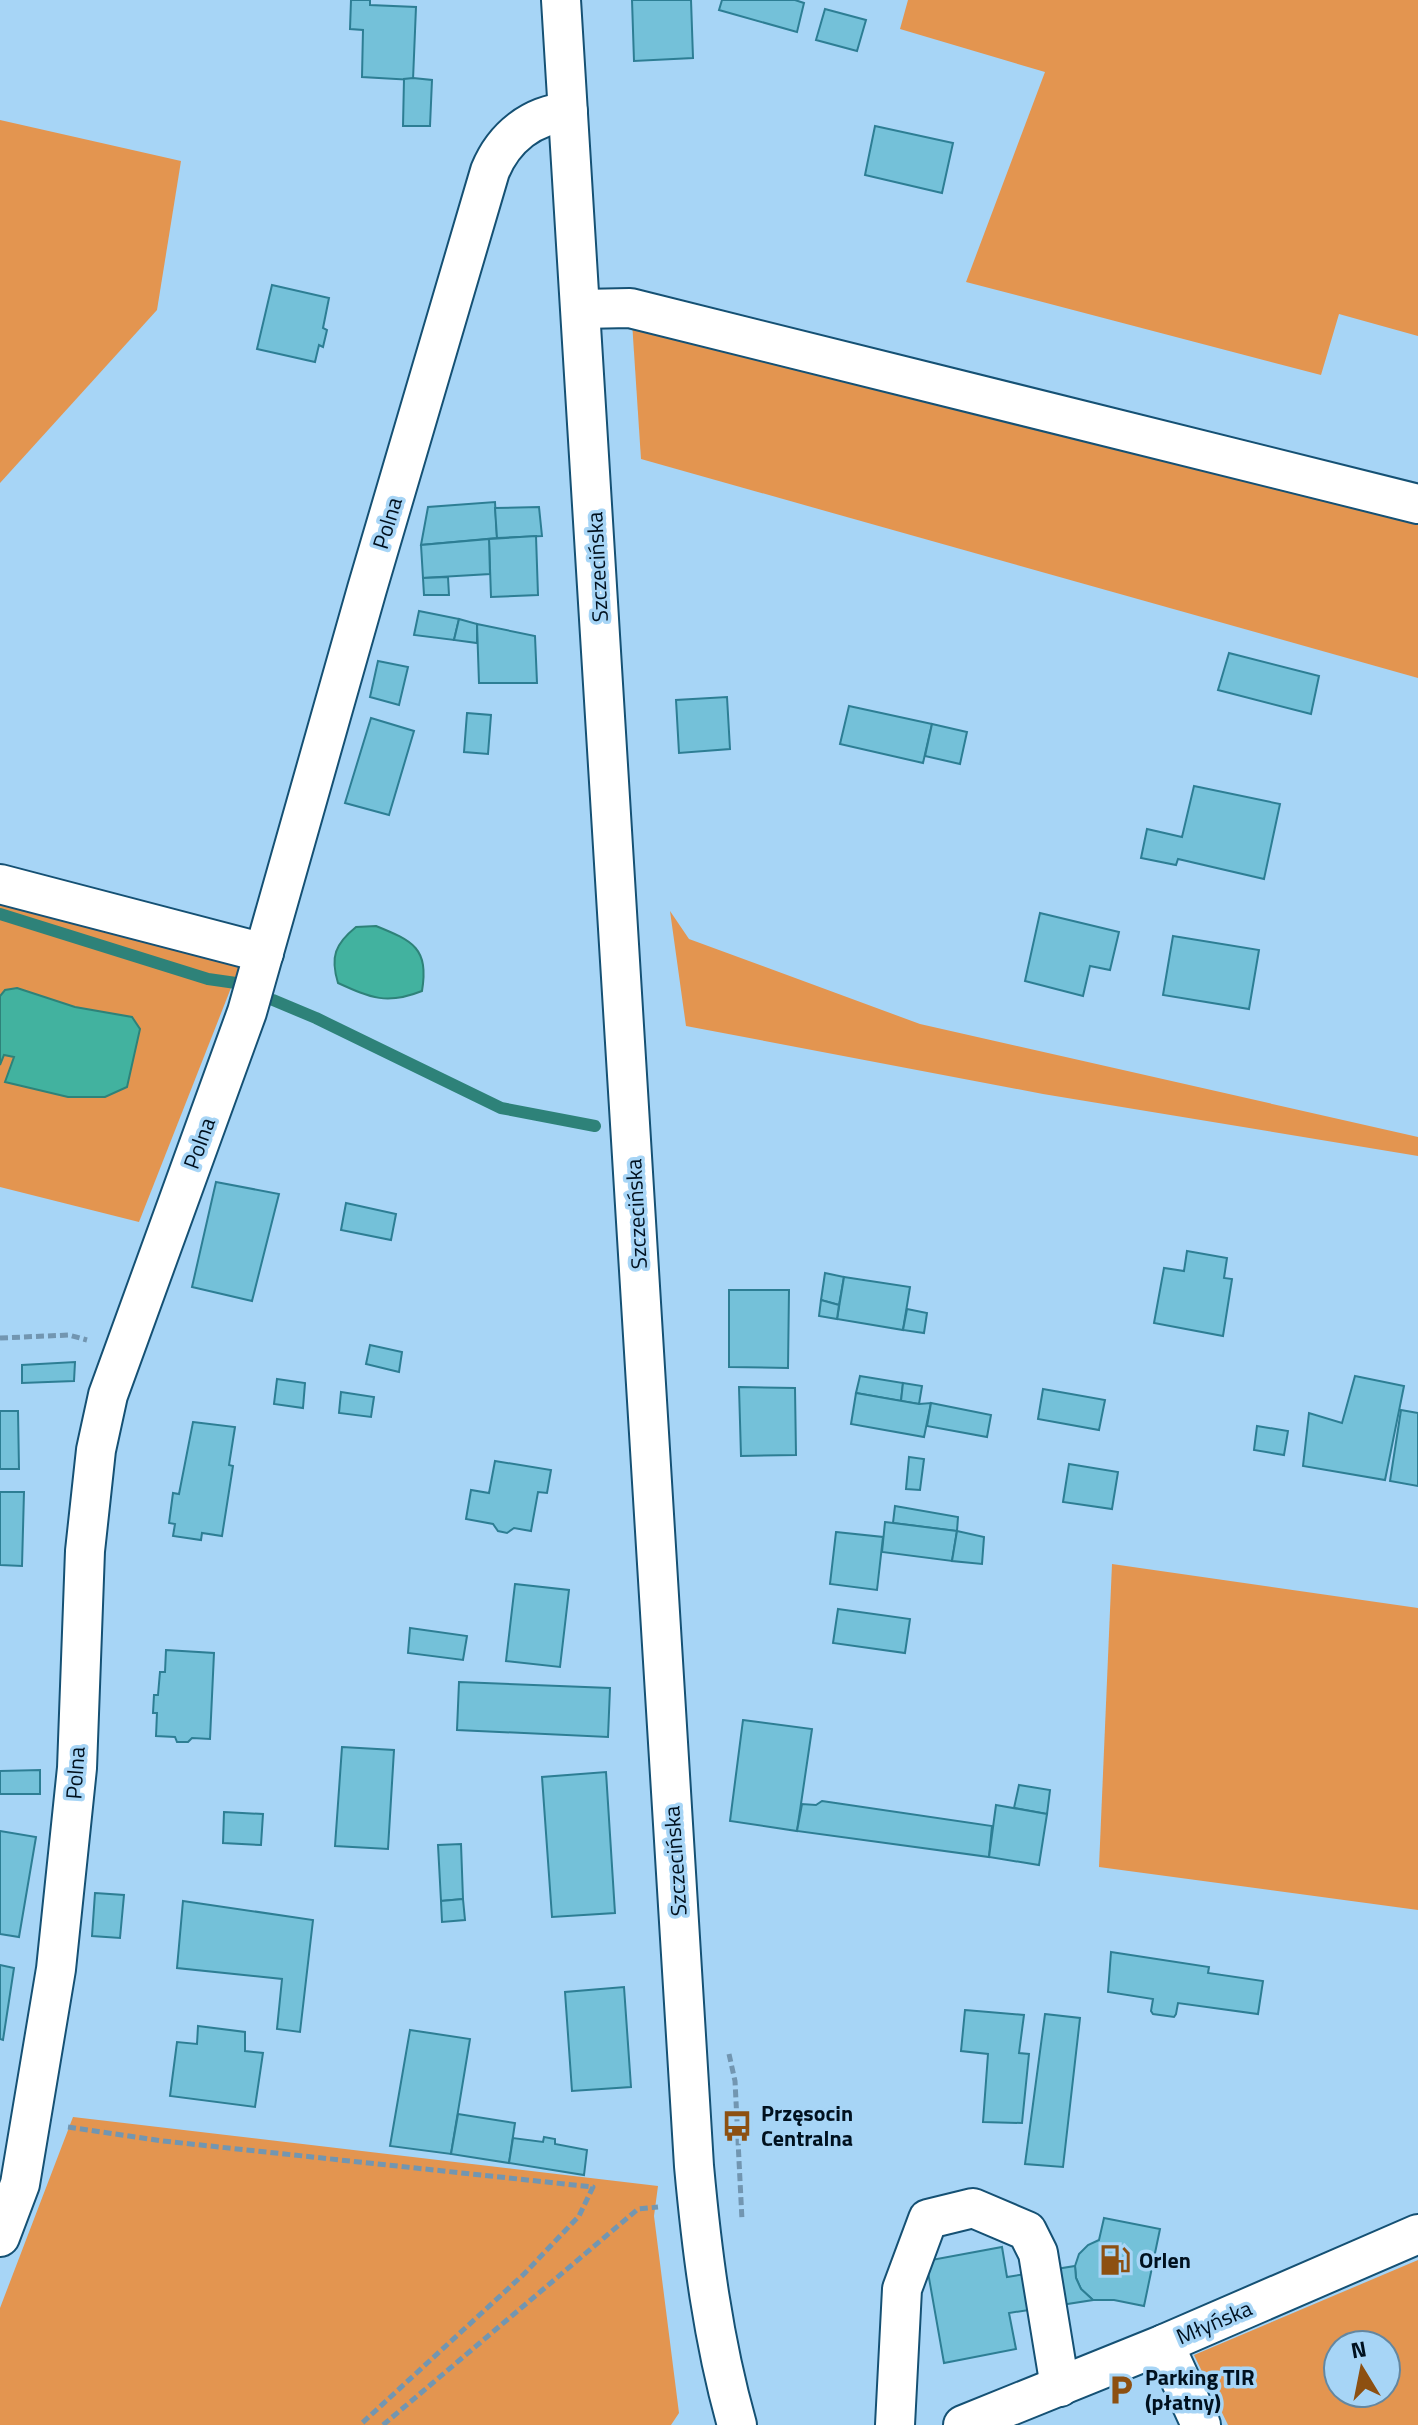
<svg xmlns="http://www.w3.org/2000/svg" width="1418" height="2425" viewBox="0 0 1418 2425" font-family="'Titillium Web',sans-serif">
  <rect width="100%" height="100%" fill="#a7d5f6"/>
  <g fill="#e39550" fill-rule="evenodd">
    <path d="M908,0H1418V336L1339,314L1321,375L966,282L1045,72L900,29Z"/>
    <path d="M0,120L181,161L157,310L0,483Z"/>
    <path d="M632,322L1418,517V678L641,459Z"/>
    <path d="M0,898L240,965L139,1222L0,1187Z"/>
    <path d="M670,911L689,939L920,1024L1418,1137V1156L1043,1094L686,1026Z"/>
    <path d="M1112,1564L1418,1608V1910L1099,1867Z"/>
    <path d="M73,2117L658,2186L654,2216L679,2413L671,2425H0V2308Z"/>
    <path d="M1418,2260V2425H1228L1194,2355ZM1338,2345H1386V2393H1338Z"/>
  </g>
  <g fill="#42b29f" stroke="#2e8279" stroke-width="2">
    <path d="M376,926C413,941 429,948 422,991C387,1005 371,998 338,983C330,957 335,944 356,927Z"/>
    <path d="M17,988L75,1007L132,1017L140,1029L127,1087L105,1097H68L5,1082L14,1057L4,1055L0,1065V996L5,990Z"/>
  </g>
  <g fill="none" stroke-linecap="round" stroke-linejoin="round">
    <g stroke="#2e8279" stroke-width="12">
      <path d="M0,914L208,979L236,983"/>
      <path d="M273,1000L316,1018L501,1108L595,1126"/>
    </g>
  </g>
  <g fill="#74c1d9" stroke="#2d7e94" stroke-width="2">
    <path d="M351,0H370V5L416,7L413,80L362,77L363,30L350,29Z"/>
    <path d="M632,0H691L693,58L634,61Z"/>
    <path d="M722,0H795L804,3L797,32L719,10Z"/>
    <path d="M825,9L866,20L857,51L816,40Z"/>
    <path d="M413,78L432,80L430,126H403L404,79Z"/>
    <path d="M875,126L953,143L942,193L865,175Z"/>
    <path d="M272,285L329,298L323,328L327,330L323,347L319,345L315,362L257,349Z"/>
    <path d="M495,502L497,538L421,545L428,507Z"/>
    <path d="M539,507L542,536L497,538L495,508Z"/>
    <path d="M536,536L538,595L491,597L489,539Z"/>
    <path d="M489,539L490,574L423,578L421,545Z"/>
    <path d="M448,577L449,595H424L423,578Z"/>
    <path d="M419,611L459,619L454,640L414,635Z"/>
    <path d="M459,619L477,624V643L454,640Z"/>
    <path d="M477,624L535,636L537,683H479Z"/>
    <path d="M1229,653L1319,676L1311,714L1218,690Z"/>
    <path d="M378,661L408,667L399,705L370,697Z"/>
    <path d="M727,697L730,749L679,753L676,700Z"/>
    <path d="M849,706L932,724L923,763L840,744Z"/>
    <path d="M467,713L491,715L488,754L464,752Z"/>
    <path d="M371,718L414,731L389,815L345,803Z"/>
    <path d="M932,724L967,732L960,764L925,756Z"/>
    <path d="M1194,786L1280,804L1264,879L1178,859L1176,865L1141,858L1147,829L1182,837Z"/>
    <path d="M1040,913L1119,932L1110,970L1090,966L1083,996L1025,981Z"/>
    <path d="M1173,936L1259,950L1249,1009L1163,995Z"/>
    <path d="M216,1182L279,1194L252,1301L192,1287Z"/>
    <path d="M346,1203L396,1214L391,1240L341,1230Z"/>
    <path d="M1187,1251L1227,1258L1224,1278L1232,1279L1223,1336L1154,1323L1164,1268L1184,1271Z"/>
    <path d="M825,1273L844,1277L839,1305L821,1300Z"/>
    <path d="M844,1277L910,1287L903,1330L837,1319Z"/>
    <path d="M729,1290H789L788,1368L729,1367Z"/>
    <path d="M821,1300L839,1305L837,1319L819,1316Z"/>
    <path d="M907,1309L927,1313L924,1333L903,1330Z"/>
    <path d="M370,1345L402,1352L399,1372L366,1364Z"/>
    <path d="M75,1362L74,1381L22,1383V1365Z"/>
    <path d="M860,1376L903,1383L901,1401L856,1393Z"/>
    <path d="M1355,1376L1404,1386L1385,1480L1303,1466L1309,1413L1342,1423Z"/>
    <path d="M277,1379L305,1383L303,1408L274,1404Z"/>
    <path d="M903,1383L922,1386L919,1404L901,1401Z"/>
    <path d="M739,1387L795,1388L796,1455L741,1456Z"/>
    <path d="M1043,1389L1105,1400L1099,1430L1038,1419Z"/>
    <path d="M341,1392L374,1397L371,1417L339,1413Z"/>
    <path d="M856,1393L919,1404L931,1403L924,1437L851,1424Z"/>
    <path d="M931,1403L991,1415L987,1437L927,1426Z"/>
    <path d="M1401,1410L1418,1413V1486L1390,1481Z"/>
    <path d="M0,1411H18L19,1469H0Z"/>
    <path d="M193,1422L235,1427L229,1465L233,1466L222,1536L202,1533L201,1540L173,1536L175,1524L169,1523L173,1493L179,1494Z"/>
    <path d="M1257,1426L1288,1431L1284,1455L1254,1450Z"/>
    <path d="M909,1457L924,1459L920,1490L906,1489Z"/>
    <path d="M495,1461L551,1470L547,1493L538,1492L531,1531L514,1528L507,1533L498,1531L493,1524L466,1519L471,1490L489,1493Z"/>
    <path d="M1069,1464L1118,1472L1112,1509L1063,1502Z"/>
    <path d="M0,1492H24L22,1566L0,1565Z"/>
    <path d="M895,1506L958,1517L957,1531L893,1523Z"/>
    <path d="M885,1522L957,1531L952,1561L882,1552Z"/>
    <path d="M957,1531L984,1537L982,1564L952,1561Z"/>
    <path d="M836,1532L883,1537L877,1590L830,1584Z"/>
    <path d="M515,1584L569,1590L560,1667L506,1661Z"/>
    <path d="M838,1609L910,1619L905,1653L833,1643Z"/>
    <path d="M410,1628L467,1636L463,1660L408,1653Z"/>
    <path d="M166,1650L214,1653L210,1739L192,1738L188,1742H177L175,1737L156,1736L157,1713H153L154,1695H158L160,1672H165Z"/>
    <path d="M459,1682L610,1688L608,1737L457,1730Z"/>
    <path d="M743,1720L812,1729L797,1831L730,1821Z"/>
    <path d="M342,1747L394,1750L388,1849L335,1846Z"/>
    <path d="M40,1770V1794H0V1771Z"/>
    <path d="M606,1772L615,1913L552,1917L542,1777Z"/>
    <path d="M1019,1785L1050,1790L1047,1814L1014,1808Z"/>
    <path d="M822,1801L992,1826L989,1857L797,1831L802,1804L816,1805Z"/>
    <path d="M996,1805L1047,1814L1039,1865L989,1857Z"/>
    <path d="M224,1812L263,1814L261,1845L223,1843Z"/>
    <path d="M0,1831L36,1837L19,1937L0,1934Z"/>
    <path d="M461,1844L463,1899L441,1901L438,1845Z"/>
    <path d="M95,1893L124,1895L120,1938L92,1936Z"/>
    <path d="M463,1899L465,1920L442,1922L441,1901Z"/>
    <path d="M183,1901L313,1920L300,2032L277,2029L282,1979L177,1968Z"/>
    <path d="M1111,1952L1209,1967L1208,1973L1263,1981L1258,2014L1178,2003L1176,2014L1174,2017L1153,2014L1151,2011L1153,1999L1108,1992Z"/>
    <path d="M0,1965L14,1968L3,2040L0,2039Z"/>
    <path d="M624,1987L631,2087L572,2091L565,1992Z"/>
    <path d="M965,2010L1024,2015L1019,2053L1029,2054L1022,2123L983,2122L988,2054L961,2051Z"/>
    <path d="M1045,2014L1080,2018L1063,2167L1025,2164Z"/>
    <path d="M198,2026L245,2032V2051L263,2053L255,2107L170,2096L177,2042L197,2044Z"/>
    <path d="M410,2030L470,2039L451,2154L390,2146Z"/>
    <path d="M458,2114L515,2123L509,2163L451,2154Z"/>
    <path d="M544,2137L555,2139V2144L587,2150L584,2175L509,2163L513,2138L543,2142Z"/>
    <path d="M1104,2218L1160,2229L1144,2306L1114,2300H1093L1081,2289L1076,2278L1075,2266L1079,2254L1088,2245L1099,2240Z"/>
    <path d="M1002,2247L1007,2277L1075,2266L1076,2278L1081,2289L1093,2300L1009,2313L1016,2349L944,2363L926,2261Z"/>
  </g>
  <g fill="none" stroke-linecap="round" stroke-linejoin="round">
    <defs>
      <g id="minor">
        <path d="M561,0L694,2166C702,2253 713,2340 737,2425"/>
        <path d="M581,309L630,308L1418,504"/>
        <path d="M0,884L264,953"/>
        <path d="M0,2237L20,2184L56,1969L77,1768L85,1551L96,1450L108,1395L247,1012L367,589L490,171C504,137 532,115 568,112"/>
        <path d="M1164,2344L1201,2425"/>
        <path d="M895,2425L902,2289L928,2219L973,2208L1027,2231L1038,2253L1060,2387"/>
        <path d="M963,2425L1164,2344L1418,2234"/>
      </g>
    </defs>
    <use href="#minor" stroke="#155174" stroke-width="42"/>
    <g stroke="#7296b1" stroke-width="5" stroke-dasharray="8 4" stroke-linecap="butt">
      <path d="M0,1338L69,1335L87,1340"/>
      <path d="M729,2054L735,2081L742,2220"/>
      <path d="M68,2127L163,2141L593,2187L579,2216L524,2274L360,2425"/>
      <path d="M383,2425L638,2209L658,2207"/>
    </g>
    <use href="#minor" stroke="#fff" stroke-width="38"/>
  </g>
  <defs>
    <symbol id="bus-bare" viewBox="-9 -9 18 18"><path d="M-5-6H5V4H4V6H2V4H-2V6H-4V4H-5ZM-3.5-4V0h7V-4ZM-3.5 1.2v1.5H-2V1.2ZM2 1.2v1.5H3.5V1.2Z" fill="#8d5011" stroke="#a7d5f6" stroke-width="2.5" paint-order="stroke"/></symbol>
    <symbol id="fuel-bare" viewBox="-9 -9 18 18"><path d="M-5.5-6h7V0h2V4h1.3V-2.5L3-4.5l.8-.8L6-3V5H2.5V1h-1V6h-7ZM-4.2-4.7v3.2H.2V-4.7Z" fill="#8d5011" stroke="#a7d5f6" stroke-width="2.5" paint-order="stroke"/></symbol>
    <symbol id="parking-bare" viewBox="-9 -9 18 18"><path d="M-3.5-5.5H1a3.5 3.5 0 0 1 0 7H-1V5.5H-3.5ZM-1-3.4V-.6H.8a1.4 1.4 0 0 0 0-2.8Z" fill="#8d5011" stroke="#a7d5f6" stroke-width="2.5" paint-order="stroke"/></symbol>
  </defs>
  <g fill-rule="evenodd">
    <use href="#bus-bare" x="715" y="2104" width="44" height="44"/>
    <use href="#fuel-bare" x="1093" y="2238" width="44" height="44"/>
    <use href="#parking-bare" x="1099" y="2368" width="44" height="44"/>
  </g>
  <g text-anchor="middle" stroke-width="7" stroke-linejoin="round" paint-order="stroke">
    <g font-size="22" fill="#00111f" stroke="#a7d5f6">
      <text transform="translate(387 523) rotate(-73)" y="8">Polna</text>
      <text transform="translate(597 567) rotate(-93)" y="8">Szczecińska</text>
      <text transform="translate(199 1143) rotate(-70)" y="8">Polna</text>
      <text transform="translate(636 1214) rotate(-93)" y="8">Szczecińska</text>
      <text transform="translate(75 1773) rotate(-86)" y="8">Polna</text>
      <text transform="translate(675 1861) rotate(-94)" y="8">Szczecińska</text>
      <text transform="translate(1214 2322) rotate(-23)" y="8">Młyńska</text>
    </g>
    <g font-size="22" font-weight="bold" fill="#00111f" stroke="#a7d5f6" text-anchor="start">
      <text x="761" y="2121">Przęsocin<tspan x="761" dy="25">Centralna</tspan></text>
      <text x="1139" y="2268">Orlen</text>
      <text x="1145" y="2385">Parking TIR<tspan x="1145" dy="25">(płatny)</tspan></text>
    </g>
  </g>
  <g transform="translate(1362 2369) rotate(350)"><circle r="38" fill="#a7d5f6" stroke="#6487a0" stroke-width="2"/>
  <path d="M0-6L14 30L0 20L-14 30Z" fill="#8d5011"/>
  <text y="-12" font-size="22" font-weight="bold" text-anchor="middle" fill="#00111f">N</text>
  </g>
</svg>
